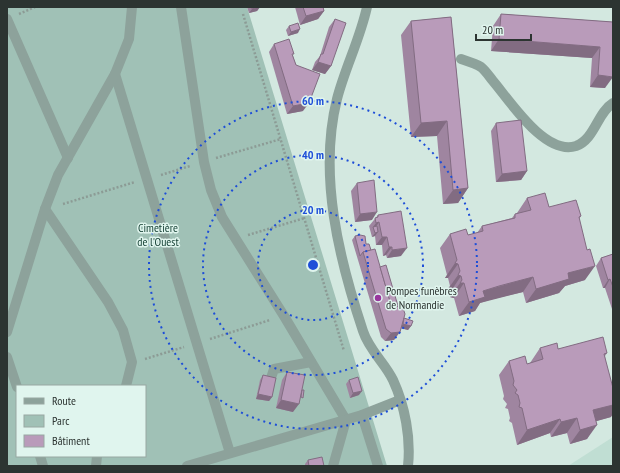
<svg xmlns="http://www.w3.org/2000/svg" width="620" height="473" viewBox="0 0 620 473" font-family="'PT Sans Narrow',sans-serif">
  <rect width="100%" height="100%" fill="#d3e8e0"/>
  <path fill="#c0ded3" d="M613,437V466H568Z"/>
  <path fill="#a0c1b6" fill-rule="evenodd" d="M7,7H247L387,466H7ZM17,386H145V456H17Z"/>
  <g fill="none" stroke-linecap="round" stroke-linejoin="round">
    <g stroke="#8c9b95" stroke-width="2.5" stroke-dasharray="2 2" stroke-linecap="butt">
      <path d="M19,14L35,7"/>
      <path d="M243,14L344,351"/>
      <path d="M216,158L281,139"/>
      <path d="M161,175L190,166"/>
      <path d="M63,204L135,182"/>
      <path d="M248,235L305,218"/>
      <path d="M210,339L270,320"/>
      <path d="M145,359L184,347"/>
    </g>
    <g stroke="#8da29b" stroke-width="10">
      <path d="M181,7L204,162L211,190L222,217L284,316L346,420L333,466"/>
      <path d="M367,7C360,39 345,68 337,99C318,175 339,259 363,331C369,350 385,363 393,380C405,406 411,438 408,466"/>
      <path d="M7,19L68,158"/>
      <path d="M461,59C467,61 475,63 481,67C485,70 489,76 493,81C510,101 545,156 576,146C595,139 597,113 613,103"/>
      <path d="M115,74L230,453"/>
      <path d="M45,209L108,302L123,330L132,362L126,386"/>
      <path d="M7,332L45,209L58,175L115,74L129,39L132,7"/>
      <path d="M7,357L17,387"/>
      <path d="M271,378L274,369L311,362"/>
      <path d="M362,415L378,466"/>
      <path d="M40,456L43,466"/>
      <path d="M96,466L97,456"/>
      <path d="M187,466L362,415L400,400"/>
    </g>
  </g>
  <g fill="#9f85a0">
    <path d="M247,7H260L257,11L249,13Z"/>
    <path d="M295,7H323L324,11L318,19L300,25Z"/>
    <path d="M501,14L613,22L605,88L590,87L592,58L491,51L493,26Z"/>
    <path d="M451,17L468,188L458,203L443,204L437,136L411,137L401,35L411,21Z"/>
    <path d="M335,19L331,66L325,74L312,70L315,62L320,56L329,27Z"/>
    <path d="M289,26L298,33L288,36L286,30Z"/>
    <path d="M274,44L293,56L296,65L303,111L287,114L269,52Z"/>
    <path d="M496,123L527,171L521,180L496,182L491,131Z"/>
    <path d="M357,183L372,220L355,222L351,191Z"/>
    <path d="M527,198L549,207L581,216L579,219L585,280L565,286L559,293L526,303L523,292L489,300L480,303L475,311L459,316L454,298L450,297L452,294L451,291L448,289L450,286L448,278H445L447,275L440,248L450,234L468,235L477,233L482,226L512,218L515,214L518,213H517Z"/>
    <path d="M378,215L401,256L387,258L386,255L383,256L382,245H376L375,236L372,237L369,226Z"/>
    <path d="M355,236L366,244L371,250L380,267L403,320L404,318L411,326L408,330L401,328L394,340L385,341L381,337L358,260L352,240Z"/>
    <path d="M613,254V312L605,288H603L596,266L601,258Z"/>
    <path d="M540,348L607,353L605,356L611,417L596,421L587,439L570,444L567,433L551,437L550,433L517,445L512,423L509,421L510,418L508,409L505,408L507,404L503,399L504,396L499,375L509,361L527,364L530,363Z"/>
    <path d="M287,372L293,412L276,408L282,380Z"/>
    <path d="M263,375L272,397L269,401L256,399L260,380Z"/>
    <path d="M349,380L359,395L350,398L346,384Z"/>
    <path d="M308,460L324,466H305V464Z"/>
  </g>
  <g fill="#826c82">
    <path d="M260,7L257,11L249,13L252,9Z"/>
    <path d="M324,11L318,19L300,25L306,16Z"/>
    <path d="M300,29L298,33L288,36L291,32Z"/>
    <path d="M499,39L600,47L592,58L491,51Z"/>
    <path d="M318,62L331,66L325,74L312,70Z"/>
    <path d="M598,75L613,77L605,88L590,87Z"/>
    <path d="M309,103L303,111L287,114L293,106Z"/>
    <path d="M447,121L437,136L411,137L421,123Z"/>
    <path d="M527,171L521,180L496,182L502,174Z"/>
    <path d="M468,188L458,203L443,204L453,190Z"/>
    <path d="M377,212L372,220L355,222L360,214Z"/>
    <path d="M379,222L374,230L373,227L376,223Z"/>
    <path d="M378,232L375,236L372,237L375,233Z"/>
    <path d="M382,237H387L382,245H376Z"/>
    <path d="M389,247H392L386,255L383,256Z"/>
    <path d="M407,248L401,256L387,258L392,250Z"/>
    <path d="M455,263L458,264L448,278H445Z"/>
    <path d="M595,266L585,280L565,286L559,293L526,303L536,289L568,273Z"/>
    <path d="M458,275L461,276L451,291L448,289Z"/>
    <path d="M533,277L523,292L480,303L475,311L459,316L469,302L483,291Z"/>
    <path d="M610,279L605,288H603L608,280Z"/>
    <path d="M460,283H464L454,298L450,297Z"/>
    <path d="M403,324L411,326L408,330L400,328Z"/>
    <path d="M400,332L394,340L385,341L391,333Z"/>
    <path d="M362,391L359,395L350,398L353,393Z"/>
    <path d="M258,394L272,397L269,401L256,399Z"/>
    <path d="M281,400L299,404L293,412L276,408Z"/>
    <path d="M613,405V414L611,417L583,425L593,410Z"/>
    <path d="M577,418L567,433L551,437L561,422Z"/>
    <path d="M560,419L550,433L517,445L527,430Z"/>
    <path d="M597,425L587,439L570,444L580,430Z"/>
  </g>
  <g fill="#b99bba" stroke="#826c82">
    <path d="M252,7H259L252,9Z"/>
    <path d="M303,7H323L324,11L306,16Z"/>
    <path d="M501,14L613,22V77L598,75L600,47L499,39Z"/>
    <path d="M451,17L468,188L453,190L447,121L421,123L411,21Z"/>
    <path d="M335,19L346,23L331,66L318,62L321,54H323Z"/>
    <path d="M298,23L300,29L291,32L289,26Z"/>
    <path d="M289,39L294,54H292L296,65L320,74L309,103L293,106L274,44Z"/>
    <path d="M521,120L527,171L502,174L496,123Z"/>
    <path d="M374,180L377,212L360,214L357,183Z"/>
    <path d="M545,193L549,207L576,200L581,216L579,217L587,250L590,249L595,266L568,273L569,279L536,289L533,277L499,286L483,291L485,297L469,302L464,283H460L462,280L461,276L458,275L460,271L458,264L455,263L457,260L450,234L466,229L468,235L483,231L482,226L515,218V214L531,210L527,198Z"/>
    <path d="M401,211L407,248L392,250V247H389L387,237H382L379,222L376,223L375,218L378,217V215Z"/>
    <path d="M377,226L378,232L375,233L373,227Z"/>
    <path d="M360,235L365,236L366,244H369L371,250L363,252L360,256L355,236Z"/>
    <path d="M375,249L392,308L402,305L405,314L400,332L391,333L386,329L363,252Z"/>
    <path d="M613,254V287L610,279L608,280L601,258Z"/>
    <path d="M386,265L398,306L392,308L380,267Z"/>
    <path d="M404,318L413,321L411,326L403,324Z"/>
    <path d="M603,337L607,353L604,354L613,388V405L593,410L597,425L580,430L577,418L561,422L560,419L527,430L522,408L519,407L520,403L518,395L515,393L517,390L513,385L514,381L509,361L525,356L527,364L543,359L540,348L557,343L558,349Z"/>
    <path d="M287,372L305,375L299,404L281,400Z"/>
    <path d="M263,375L276,378L272,397L258,394Z"/>
    <path d="M358,377L362,391L353,393L349,380Z"/>
    <path d="M302,390H304L303,398L301,397Z"/>
    <path d="M322,457L324,466H309L308,460Z"/>
  </g>
  <g fill="none" stroke="#1d4ed8" stroke-width="2" stroke-dasharray="2 4">
    <circle cx="313" cy="265" r="55"/>
    <circle cx="313" cy="265" r="110"/>
    <circle cx="313" cy="265" r="164"/>
  </g>
  <circle fill="#98369d" stroke="#e0f5ee" stroke-width="1.5" cx="378" cy="298" r="4"/>
  <g text-anchor="middle" stroke-width="3" stroke-linejoin="round" paint-order="stroke">
    <g font-size="12" fill="#174236" stroke="#e0f5ee">
      <text x="158" y="232">Cimetière<tspan x="158" dy="14">de l'Ouest</tspan></text>
    </g>
    <g font-size="12" fill="#2c3431" stroke="#e0f5ee" text-anchor="start">
      <text x="386" y="295">Pompes funèbres<tspan x="386" dy="14">de Normandie</tspan></text>
    </g>
  </g>
  <circle cx="313" cy="265" r="6" fill="#1d4ed8" stroke="#e0f5ee" stroke-width="2"/>
  <g font-size="12" text-anchor="middle" font-weight="bold" fill="#1d4ed8" stroke="#e0f5ee" stroke-width="3" stroke-linejoin="round" paint-order="stroke">
    <text x="313" y="105">60 m</text>
    <text x="313" y="159">40 m</text>
    <text x="313" y="214">20 m</text>
  </g>
  <rect width="620" height="473" fill="none" stroke="#2c3431" stroke-width="16"/>
  <rect x="16" y="385" width="130" height="72" fill="#e0f5ee" stroke="#98a8a2"/>
  <rect x="24" y="398" width="20" height="6" fill="#8da29b" stroke="#98a8a2"/>
  <text x="52" y="405" font-size="12" fill="#2c3431">Route</text>
  <rect x="24" y="415" width="20" height="12" fill="#a0c1b6" stroke="#98a8a2"/>
  <text x="52" y="425" font-size="12" fill="#2c3431">Parc</text>
  <rect x="24" y="435" width="20" height="12" fill="#b99bba" stroke="#98a8a2"/>
  <text x="52" y="445" font-size="12" fill="#2c3431">Bâtiment</text>
  <path d="M476 34v6h55v-6" fill="none" stroke="#2c3431" stroke-width="2"/>
  <text x="482" y="34" font-size="12" fill="#2c3431" stroke="#e0f5ee" stroke-width="3" paint-order="stroke">20 m</text>
</svg>
